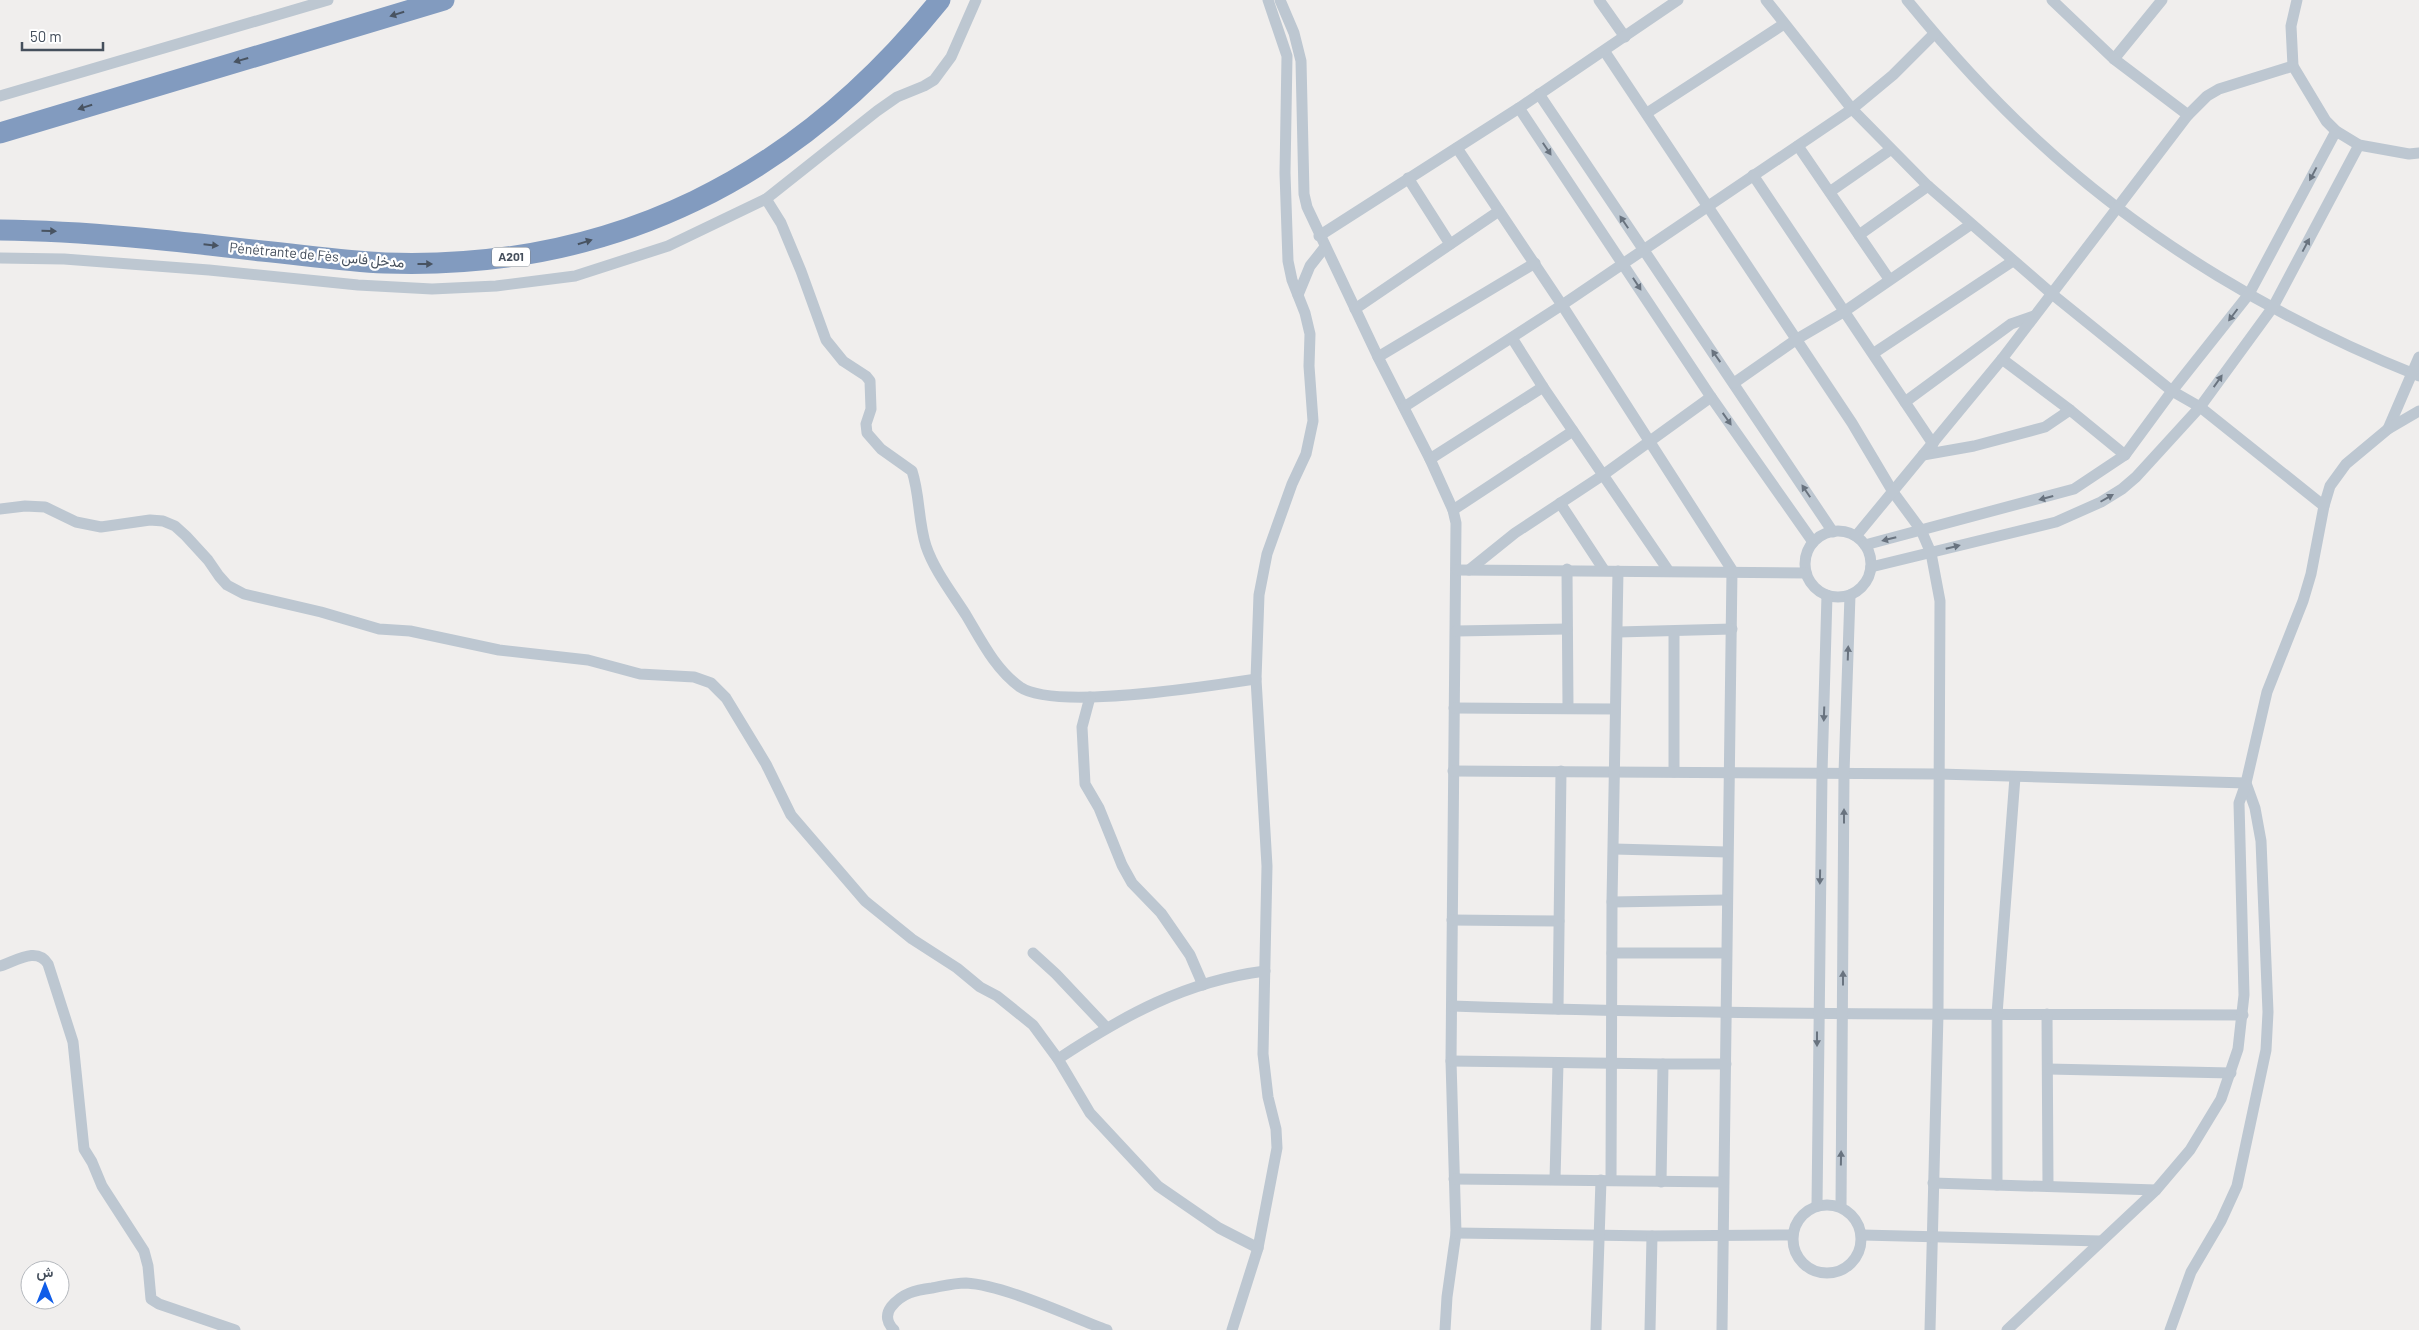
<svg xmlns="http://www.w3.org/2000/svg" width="2419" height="1330" viewBox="0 0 2419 1330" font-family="Barlow,Vazirmatn,sans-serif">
  <rect width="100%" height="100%" fill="#f0eeed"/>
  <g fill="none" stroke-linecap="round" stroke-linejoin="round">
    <g stroke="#bdc7d1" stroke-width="11">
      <path d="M1280,0L1294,33L1301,61L1304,194L1307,207L1378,357L1430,459L1453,510L1456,523L1451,1061L1456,1233L1447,1297L1445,1330"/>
      <path d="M1599,0L1625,37"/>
      <path d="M1766,0L1852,109L1928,186L2052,294L2172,391L2200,407L2324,506"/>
      <path d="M1907,0C1947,49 1991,98 2038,141C2147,242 2281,321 2419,376"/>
      <path d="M2297,0L2291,26L2293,66L2326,121L2336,131L2359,145L2409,154L2419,153"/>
      <path d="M1605,52L1852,423L1893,492L1921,530L1931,553L1940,601L1938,1014L1930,1330"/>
      <path d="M2114,59L2162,0"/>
      <path d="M1539,94L1833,532"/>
      <path d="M0,96L328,0"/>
      <path d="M1519,108L1711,397L1813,542"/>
      <path d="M1647,113L1784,24"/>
      <path d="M2188,115L2207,96L2219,89L2293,66"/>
      <path d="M1798,146L1889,279"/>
      <path d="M1457,148L1562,305L1732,570L1722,1330"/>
      <path d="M1753,175L1933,444"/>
      <path d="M1408,178L1450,244"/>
      <path d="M1831,191L1890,150"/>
      <path d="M766,199L781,223L801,271L826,340L843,361L866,376L870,381L871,409L866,424L867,433L881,449L912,471C920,495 918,521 926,546C934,570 952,593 966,615C981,640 995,669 1020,687C1055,711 1210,686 1256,679"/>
      <path d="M1859,235L1928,186"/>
      <path d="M1319,236L1519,108L1678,0"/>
      <path d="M0,258L64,259L209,270L358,285L432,289L496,286L575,276L668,246L766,199L877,111L897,97L924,86L934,80L951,57L976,0"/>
      <path d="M1298,295L1310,266L1325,247"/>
      <path d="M1355,309L1499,211"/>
      <path d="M1512,338L1543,387L1668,570"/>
      <path d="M1874,353L2013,261"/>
      <path d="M1378,357L1535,263"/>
      <path d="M2002,359L2070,410L2125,455"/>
      <path d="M1734,383L1797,339L1845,311L1970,225"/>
      <path d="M1905,402L2011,324L2034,316"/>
      <path d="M1404,407L1562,305L1852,109L1893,75L1934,34"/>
      <path d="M2388,429L2419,357"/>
      <path d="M1923,455L1974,446L2045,427L2070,410"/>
      <path d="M1430,459L1543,387"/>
      <path d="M1560,503L1604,570"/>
      <path d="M0,509L25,506L45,507L76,522L101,527L150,520L163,521L175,526L186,536L208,560L219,576L227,585L244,594L321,612L379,629L410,631L499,650L588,660L640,674L694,677L711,683L726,698L766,764L791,815L865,901L912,939L957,968L980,987L997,996L1033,1025L1058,1059L1090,1113L1158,1186L1219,1228L1258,1248"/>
      <path d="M1453,510L1573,431"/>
      <circle cx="1838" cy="564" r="33"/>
      <path d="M1856,536L2002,359L2188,115L2114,59L2052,0"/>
      <path d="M1865,545L2074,489L2125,455L2172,391L2249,294L2336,131"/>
      <path d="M1871,567L2056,522L2101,502L2122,489L2136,477L2200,407L2273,307L2359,145"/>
      <path d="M1567,569L1568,707"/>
      <path d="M1457,570L1806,573"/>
      <path d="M1469,570L1515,533L1603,475L1711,397"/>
      <path d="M1456,631L1567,629"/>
      <path d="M1618,632L1732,629"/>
      <path d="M1674,632V772"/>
      <path d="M1090,697L1082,727L1085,784L1099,808L1122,865L1132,883L1161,913L1190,955L1203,985"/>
      <path d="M1454,708L1615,709"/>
      <path d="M1453,771L1939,774L2246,783L2255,808L2261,841L2268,1012L2266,1050L2237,1186L2221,1221L2191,1272L2170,1330"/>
      <path d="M1614,849L1727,852"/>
      <path d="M1612,902L1726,900"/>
      <path d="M1452,920L1559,921"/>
      <path d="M1033,953L1056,974L1106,1027"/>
      <path d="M1612,953H1726"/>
      <path d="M0,966C16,961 37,946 48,964L73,1042L84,1149L92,1162L102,1186L144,1251L148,1266L151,1299L159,1304L235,1330"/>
      <path d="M1452,1006C1715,1015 1979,1014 2243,1015"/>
      <path d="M1558,1009L1561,771"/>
      <path d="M2047,1014L2048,1185"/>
      <path d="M1058,1059C1123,1016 1186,981 1265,971"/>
      <path d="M1451,1061L1663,1064L1661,1182"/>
      <path d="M1663,1064H1726"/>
      <path d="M2048,1069L2231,1073"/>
      <path d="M1454,1179L1723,1182"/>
      <path d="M1555,1179L1558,1063"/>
      <path d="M1611,1180L1612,902L1618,571"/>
      <path d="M1933,1183L2156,1190"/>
      <path d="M1997,1185V1014L2015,777"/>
      <circle cx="1827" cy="1239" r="34"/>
      <path d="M1817,1206L1822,773L1827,595"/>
      <path d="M1841,1207L1844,773L1850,595"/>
      <path d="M1456,1233L1652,1236L1792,1235"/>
      <path d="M1862,1235L2100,1241"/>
      <path d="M894,1330C887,1323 885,1315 891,1307C902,1293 916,1290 932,1288C943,1286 954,1283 966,1283C1004,1285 1069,1316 1107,1330"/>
      <path d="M1232,1330L1258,1248L1277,1148L1276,1129L1268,1097L1263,1054L1267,866L1256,679L1259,595L1267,554L1292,484L1306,454L1313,421L1309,366L1310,334L1305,313L1292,280L1288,261L1285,173L1287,56L1268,0"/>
      <path d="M1596,1330L1601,1180"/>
      <path d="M1650,1330L1652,1236"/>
      <path d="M2007,1330L2156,1190L2190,1150L2221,1099L2238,1049L2244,995L2239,803L2246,783L2267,692L2303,601L2311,574L2324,506L2330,486L2346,464L2388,429L2419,411"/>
    </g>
    <g stroke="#829bbf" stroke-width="21">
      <path d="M0,133L444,0"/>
      <path d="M0,230C88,231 175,241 262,251C303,255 344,261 385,263C613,271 798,177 940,0"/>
    </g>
  </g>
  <defs><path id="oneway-solid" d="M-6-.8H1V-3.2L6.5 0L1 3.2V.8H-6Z" transform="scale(1.25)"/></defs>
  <g fill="#485361">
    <use href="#oneway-solid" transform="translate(397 14) rotate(163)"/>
    <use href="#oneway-solid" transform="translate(241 60) rotate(164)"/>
    <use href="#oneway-solid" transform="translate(85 107) rotate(163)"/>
    <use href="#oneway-solid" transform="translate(49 231) rotate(2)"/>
    <use href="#oneway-solid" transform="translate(585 242) rotate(-17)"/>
    <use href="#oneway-solid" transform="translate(211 245) rotate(6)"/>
    <use href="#oneway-solid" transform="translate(425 264)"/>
  </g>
  <g fill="#69737f">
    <use href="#oneway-solid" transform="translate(1547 149) rotate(56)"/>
    <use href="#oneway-solid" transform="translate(2313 174) rotate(118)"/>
    <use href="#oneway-solid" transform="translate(1624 222) rotate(-124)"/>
    <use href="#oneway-solid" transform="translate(2306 245) rotate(-62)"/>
    <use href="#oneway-solid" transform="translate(1637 284) rotate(57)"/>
    <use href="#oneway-solid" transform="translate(2233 315) rotate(127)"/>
    <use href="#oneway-solid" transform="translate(1716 356) rotate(-125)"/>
    <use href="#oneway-solid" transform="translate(2218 381) rotate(-55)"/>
    <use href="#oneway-solid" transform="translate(1727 419) rotate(55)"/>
    <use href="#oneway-solid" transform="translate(1806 491) rotate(-124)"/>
    <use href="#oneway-solid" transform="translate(2046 498) rotate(165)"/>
    <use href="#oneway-solid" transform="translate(2107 498) rotate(-30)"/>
    <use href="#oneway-solid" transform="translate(1889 539) rotate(166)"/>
    <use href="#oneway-solid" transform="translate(1953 547) rotate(-14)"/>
    <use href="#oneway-solid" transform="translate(1848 653) rotate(-88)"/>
    <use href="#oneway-solid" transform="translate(1824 714) rotate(92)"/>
    <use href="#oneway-solid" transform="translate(1844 816) rotate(-90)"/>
    <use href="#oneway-solid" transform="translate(1820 877) rotate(91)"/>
    <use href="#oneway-solid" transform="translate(1843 978) rotate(-90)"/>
    <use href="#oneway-solid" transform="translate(1817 1039) rotate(90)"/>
    <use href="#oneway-solid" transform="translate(1841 1158) rotate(-89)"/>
  </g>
  <g text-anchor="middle" stroke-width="4.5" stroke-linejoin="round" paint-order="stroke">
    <rect fill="#fff" stroke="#7d848d" stroke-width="1" x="492" y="247.5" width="38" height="19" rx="4"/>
    <g font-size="12" font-weight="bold" fill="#454f5c">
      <text x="511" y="261">A201</text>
    </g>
    <g font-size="14" fill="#454f5c" stroke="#fff">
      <text transform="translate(317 255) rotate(5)" y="5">Pénétrante de Fès مدخل فاس</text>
    </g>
  </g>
  <g transform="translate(45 1285)"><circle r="24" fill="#ffffff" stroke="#b5b9be"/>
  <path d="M0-4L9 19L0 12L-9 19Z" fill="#105de8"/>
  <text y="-8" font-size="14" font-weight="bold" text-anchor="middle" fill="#454f5c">ش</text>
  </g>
  <path d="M22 42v8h81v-8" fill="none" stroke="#454f5c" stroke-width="2.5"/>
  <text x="30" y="42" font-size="15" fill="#454f5c" stroke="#ffffff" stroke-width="4" paint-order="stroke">50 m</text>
</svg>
